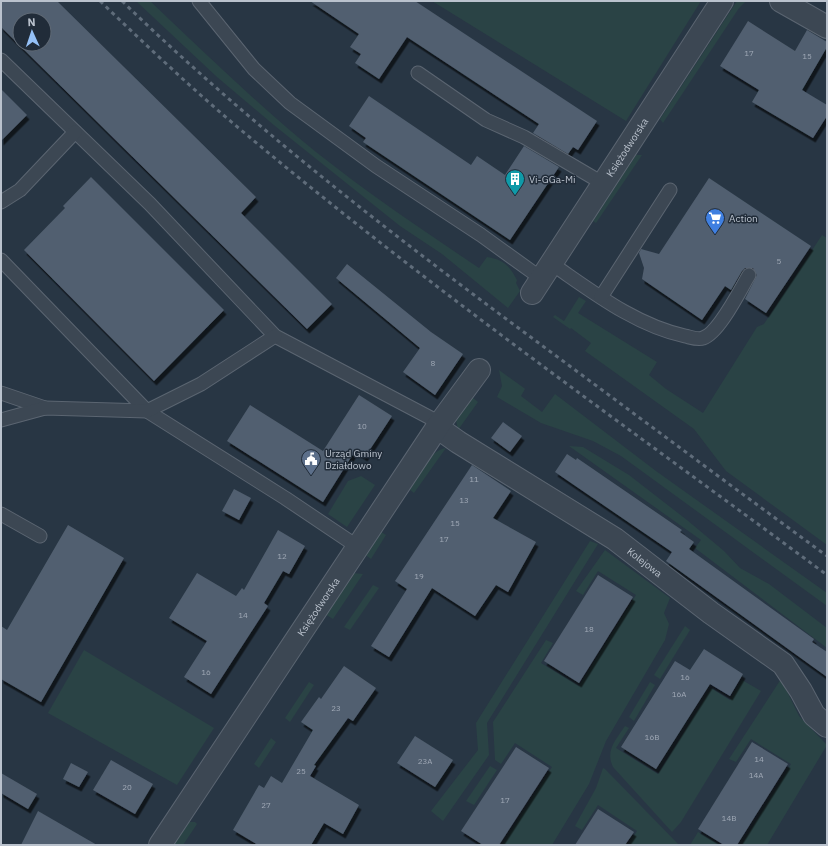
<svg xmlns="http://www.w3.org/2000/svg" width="828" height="846" viewBox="0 0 828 846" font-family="'IBM Plex Sans',sans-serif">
  <defs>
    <filter id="shadow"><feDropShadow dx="2.5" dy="4.5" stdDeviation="0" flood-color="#0009"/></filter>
  </defs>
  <rect width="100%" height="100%" fill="#283644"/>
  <g fill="#2a4345">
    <path d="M136,1H150C204,52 258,105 316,152C369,194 424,231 479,268L487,257C504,260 509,265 517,280L516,283L520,291L508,308L442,254L400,226L275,126L217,77Z"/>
    <path d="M432,1H701L626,121Z"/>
    <path d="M737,1H746L739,8L663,123L660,119Z"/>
    <path d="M636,155H642L596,223L593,221Z"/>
    <path d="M822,235L827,238V545L726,471L694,429L585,351L591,343L571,328L570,329L553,317L555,315L564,321L579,297L586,301L578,313L657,362L649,375L666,389L703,413L757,327L764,324Z"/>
    <path d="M499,370L524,388L525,389L521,396L542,412L555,394L656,471L827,593V606L621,456L593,441L541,423L497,397L502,386Z"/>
    <path d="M472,397L478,402L458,430L456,420Z"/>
    <path d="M569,446L583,447L629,475L687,520L724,551L740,568L769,584L827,628V648L695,548L701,540Z"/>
    <path d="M446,448L414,493L409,489C418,475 428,451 446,448Z"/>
    <path d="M361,476L375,485L347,527L328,514L348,481Z"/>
    <path d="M378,530L386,535L371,559L364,554Z"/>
    <path d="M590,541L598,544L487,723L489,755L443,821L431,811L478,750L476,723Z"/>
    <path d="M605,550L670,598L664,613L669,624L665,640L606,741L589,784L552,845H502L552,767L515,743L501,764L495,760L493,722L546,640L553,643L541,663L579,686L636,595L598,571L583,595L576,591Z"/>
    <path d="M353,573L363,574L333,619L325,614Z"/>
    <path d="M373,585L379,588L350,630L344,627Z"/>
    <path d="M685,626L690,630L660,679L654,675Z"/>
    <path d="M84,650L214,728L177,785L48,713Z"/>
    <path d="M781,679L799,716L827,745L767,845H741L791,764L751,739L736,762L729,759Z"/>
    <path d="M742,680L761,691L681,822L672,832L613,767C605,750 616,740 625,726L629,728L616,748L658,774L711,688L730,700Z"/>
    <path d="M309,682L314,685L290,722L285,718Z"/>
    <path d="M650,682L655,685L634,721L629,717Z"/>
    <path d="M271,738L276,742L259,768L254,764Z"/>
    <path d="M490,766L497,770L474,805L466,801Z"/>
    <path d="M603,768L605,769L679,845H628L637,831L598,805L582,830L575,826L596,788Z"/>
    <path d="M187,822H195L197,824L183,845H174Z"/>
    <path d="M698,832L720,845H690Z"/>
  </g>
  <g fill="#515f6f" fill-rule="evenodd" filter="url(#shadow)">
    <path d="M1,1H57L256,197L241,213L332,304L307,329L1,27ZM20,20H44V44H20Z"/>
    <path d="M310,1H415L597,121L578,150L573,147L568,154L533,133L539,124L407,37L379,79L355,63L361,54L350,47L359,34Z"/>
    <path d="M748,21L795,51L807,30L827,42V47L802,90L827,105V116L813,138L752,102L759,90L720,66Z"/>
    <path d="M1,89L27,115L1,141Z"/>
    <path d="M369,96L471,165L477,156L505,175L524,146L559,167L510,240L363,142L366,138L349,126Z"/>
    <path d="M91,177L224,310L154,381L24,250L65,208L63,206Z"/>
    <path d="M709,178L811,246L766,313L745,299L757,275L753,268H745L742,271L731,290L725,286L702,320L642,279L644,268L639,253L641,249L659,254Z"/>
    <path d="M347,264L431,332L463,354L435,395L403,372L420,348L336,278Z"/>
    <path d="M359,395L392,416L365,457L355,451L323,502L227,441L250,405L323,451Z"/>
    <path d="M503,422L522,436L510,452L491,438Z"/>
    <path d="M567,454L576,460L577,458L682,530L680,532L694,542L689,549L814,639L812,642L827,652V677L666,561L672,552L555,472Z"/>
    <path d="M472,465L511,491L493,518L536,542L508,592L496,585L475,616L432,588L389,657L371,646L407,589L395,581Z"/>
    <path d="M234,489L251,498L239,520L222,511Z"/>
    <path d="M68,525L124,558L41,702L1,679V626L7,630Z"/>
    <path d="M278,530L305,546L289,574L283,571L264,603L268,606L211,694L184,677L207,641L169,618L197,573L236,596L242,588L244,590Z"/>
    <path d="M598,575L633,597L579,683L544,661Z"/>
    <path d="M704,649L743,674L730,696L710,684L656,769L621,747L675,661L690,670Z"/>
    <path d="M344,666L376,688L353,721L348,718L314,765L316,766L310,776L359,805L343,834L324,823L311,845H258L233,830L259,785L264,788L271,776L282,783L313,730L301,722L319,697L321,699Z"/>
    <path d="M415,736L453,760L435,787L397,763Z"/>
    <path d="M752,742L788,764L737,845H724L698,829Z"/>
    <path d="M516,747L549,768L499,845H483L461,831Z"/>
    <path d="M111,760L153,784L135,814L93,790Z"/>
    <path d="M71,763L88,772L79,787L63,779Z"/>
    <path d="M1,773L37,794L28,809L1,793Z"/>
    <path d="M598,809L634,832L625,845H575Z"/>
    <path d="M38,811L97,845H21Z"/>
  </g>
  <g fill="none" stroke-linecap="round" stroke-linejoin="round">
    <defs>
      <g id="service">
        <path d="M199,1L254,69L290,103L376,166L481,235L542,279"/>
        <path d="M1,60L150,204L275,336L440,423"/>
        <path d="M418,73L486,120L524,137L604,184"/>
        <path d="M1,202L20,190L75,132"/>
        <path d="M1,260L147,411L285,498L358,547"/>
        <path d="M552,264C593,292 635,325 685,336C690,337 698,340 703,338C719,333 740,290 749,275"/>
        <path d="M601,297L670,190"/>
        <path d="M1,393L45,408"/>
        <path d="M1,420L45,408L147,411L201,384L275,336"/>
        <path d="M1,514L40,536"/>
      </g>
      <g id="minor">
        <path d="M781,1L827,27"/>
        <path id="s1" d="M532,293L722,1"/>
        <path id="s2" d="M437,427L458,442L615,539L711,613L783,664L801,691L814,715L827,726"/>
        <path id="s3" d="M160,845L440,423L479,370"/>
      </g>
    </defs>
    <use href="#service" stroke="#5b6571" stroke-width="15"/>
    <use href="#minor" stroke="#5b6571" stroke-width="24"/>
    <use href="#service" stroke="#3c4753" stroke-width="13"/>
    <use href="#minor" stroke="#3c4753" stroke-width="22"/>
    <g stroke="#5f6c7a" stroke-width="3" stroke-dasharray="4 4" stroke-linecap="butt">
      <path d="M100,1C146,45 192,89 241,130C429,288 630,429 827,575"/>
      <path d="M122,1C252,127 395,237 540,344C636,415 731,486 827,556"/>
    </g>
  </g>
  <defs>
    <symbol id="building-pin" viewBox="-11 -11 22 30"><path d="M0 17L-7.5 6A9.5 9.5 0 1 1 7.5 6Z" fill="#0f9aa8" stroke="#212c39"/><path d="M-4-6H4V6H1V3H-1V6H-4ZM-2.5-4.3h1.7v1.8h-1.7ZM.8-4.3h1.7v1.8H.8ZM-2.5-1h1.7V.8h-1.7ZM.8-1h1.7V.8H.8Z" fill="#fff"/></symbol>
    <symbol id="supermarket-pin" viewBox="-11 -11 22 30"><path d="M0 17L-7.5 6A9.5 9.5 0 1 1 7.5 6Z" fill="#3f7fe0" stroke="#212c39"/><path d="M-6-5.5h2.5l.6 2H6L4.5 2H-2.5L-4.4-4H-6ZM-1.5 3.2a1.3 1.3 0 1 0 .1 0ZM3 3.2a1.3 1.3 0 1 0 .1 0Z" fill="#fff"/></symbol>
    <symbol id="civic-pin" viewBox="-11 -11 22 30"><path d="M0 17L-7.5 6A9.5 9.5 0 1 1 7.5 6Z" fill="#5c6f8a" stroke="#212c39"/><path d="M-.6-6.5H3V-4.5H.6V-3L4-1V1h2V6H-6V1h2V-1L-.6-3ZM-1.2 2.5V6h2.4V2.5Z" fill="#fff"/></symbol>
  </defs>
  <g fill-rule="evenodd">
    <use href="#building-pin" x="504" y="168" width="22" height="30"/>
    <use href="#supermarket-pin" x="704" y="207" width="22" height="30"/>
    <use href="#civic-pin" x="300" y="448" width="22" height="30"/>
  </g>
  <g text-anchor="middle" stroke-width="3" stroke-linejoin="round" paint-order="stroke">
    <g font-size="8" fill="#a0a9b6">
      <text x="749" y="56">17</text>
      <text x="807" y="59">15</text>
      <text x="779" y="264">5</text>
      <text x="433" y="366">8</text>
      <text x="362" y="429">10</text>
      <text x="474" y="482">11</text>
      <text x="464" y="503">13</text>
      <text x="455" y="526">15</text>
      <text x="444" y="542">17</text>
      <text x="282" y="559">12</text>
      <text x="419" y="579">19</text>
      <text x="243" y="618">14</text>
      <text x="589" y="632">18</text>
      <text x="206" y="675">16</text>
      <text x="685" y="680">16</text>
      <text x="679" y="697">16A</text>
      <text x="336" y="711">23</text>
      <text x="652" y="740">16B</text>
      <text x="759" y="762">14</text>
      <text x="425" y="764">23A</text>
      <text x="301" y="774">25</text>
      <text x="756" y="778">14A</text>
      <text x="127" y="790">20</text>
      <text x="505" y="803">17</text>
      <text x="266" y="808">27</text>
      <text x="729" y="821">14B</text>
    </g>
    <g font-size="10" fill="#bac2cd" stroke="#212c39">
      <text dy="4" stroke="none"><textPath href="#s1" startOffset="174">Księżodworska</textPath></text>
      <text dy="4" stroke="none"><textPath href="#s2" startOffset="248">Kolejowa</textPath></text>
      <text dy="4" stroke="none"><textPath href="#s3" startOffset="286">Księżodworska</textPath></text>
    </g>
    <g font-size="10" fill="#bac2cd" stroke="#212c39" text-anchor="start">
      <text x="529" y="183">Vi-GGa-Mi</text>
      <text x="729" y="222">Action</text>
      <text x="325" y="457">Urząd Gminy<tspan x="325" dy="12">Działdowo</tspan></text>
    </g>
  </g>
  <rect width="828" height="846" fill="none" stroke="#bac2cd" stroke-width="4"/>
  <g transform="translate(32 32) rotate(357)"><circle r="19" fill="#212c39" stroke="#5e6874"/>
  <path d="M0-3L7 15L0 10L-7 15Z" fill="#95c1f7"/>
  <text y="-6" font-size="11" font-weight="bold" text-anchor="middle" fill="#bac2cd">N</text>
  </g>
</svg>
